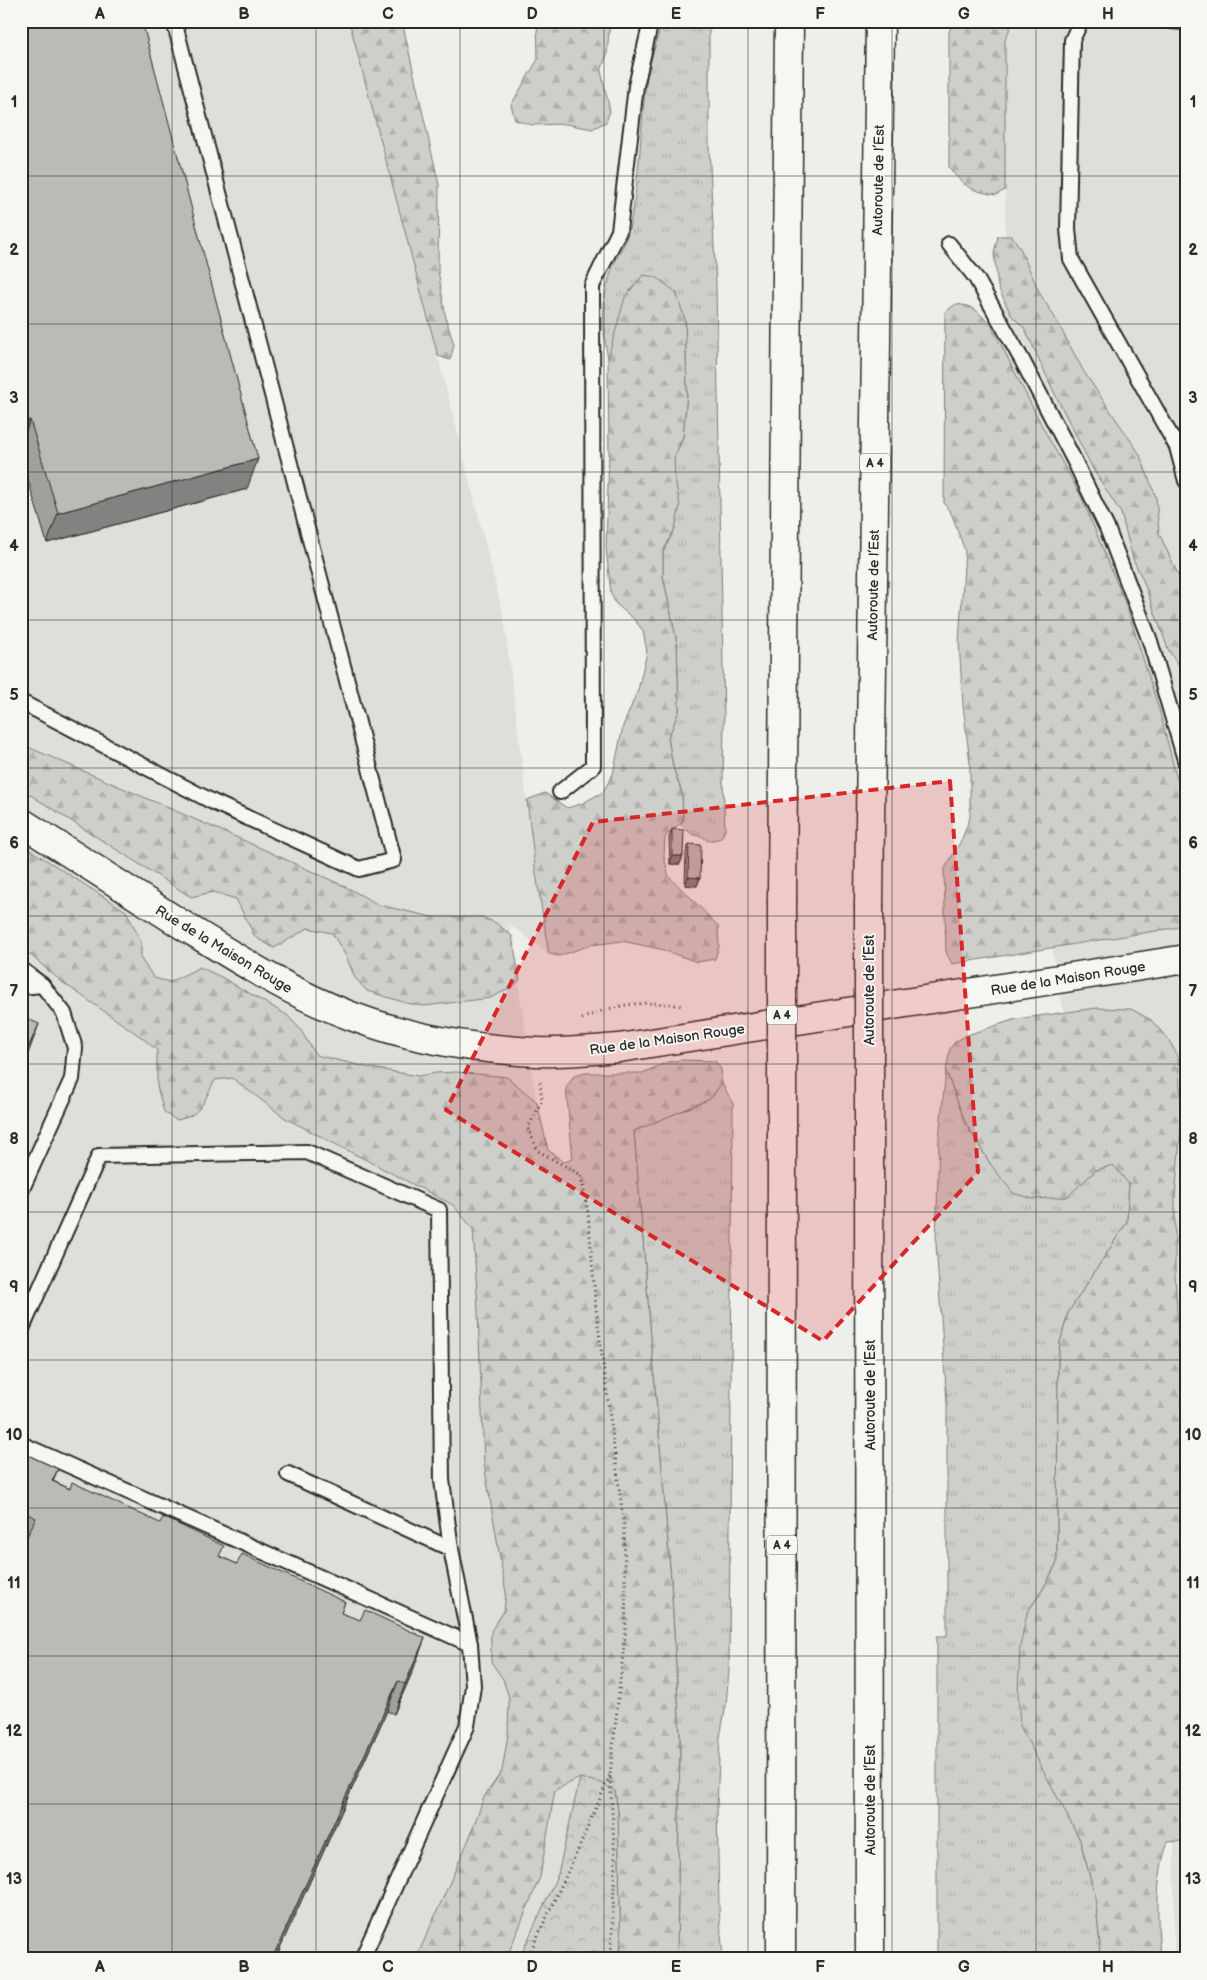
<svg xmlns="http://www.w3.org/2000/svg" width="1207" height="1980" viewBox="0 0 1207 1980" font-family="'Balsamiq Sans',sans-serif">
  <defs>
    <pattern id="grass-tufts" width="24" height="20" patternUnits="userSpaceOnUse" patternTransform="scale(1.25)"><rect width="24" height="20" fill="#cececa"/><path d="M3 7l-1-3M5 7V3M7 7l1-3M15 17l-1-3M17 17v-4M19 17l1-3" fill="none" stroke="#b1b1ae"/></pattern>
    <pattern id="forest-firs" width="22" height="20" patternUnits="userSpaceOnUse" patternTransform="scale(1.25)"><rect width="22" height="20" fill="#cececa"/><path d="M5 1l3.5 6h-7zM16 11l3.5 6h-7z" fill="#b1b1ae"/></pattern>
    <pattern id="park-crowns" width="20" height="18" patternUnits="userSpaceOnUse" patternTransform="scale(1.25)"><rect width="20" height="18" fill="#cececa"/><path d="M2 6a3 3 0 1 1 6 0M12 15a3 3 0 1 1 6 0" fill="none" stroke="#b1b1ae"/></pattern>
  </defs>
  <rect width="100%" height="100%" fill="#eeeeea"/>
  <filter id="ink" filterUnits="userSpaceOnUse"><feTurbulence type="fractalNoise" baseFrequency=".02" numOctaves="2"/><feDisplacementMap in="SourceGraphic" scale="10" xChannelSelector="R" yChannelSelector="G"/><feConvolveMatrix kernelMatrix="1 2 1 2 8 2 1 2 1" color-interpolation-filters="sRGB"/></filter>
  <g filter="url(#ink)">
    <g fill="#dededb">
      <path d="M21,21H349L438,356L504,618L535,867L549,954L509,924L547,1173L597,1959H21Z"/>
      <path d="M1005,21H1186V1959H1174L1175,1274L1074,1071L1039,876L991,833L1005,227Z"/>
    </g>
    <g fill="url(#grass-tufts)" stroke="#7c7c7a">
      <path d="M662,21H709V146L716,285L724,722L723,780L725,830L721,838L708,841L702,836L693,835L680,824L683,821L682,793L673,767L668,738L679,711L677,643L663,576V552L675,528L674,458L683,437L687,393L685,320L608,358C602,329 601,303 610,275C615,259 625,246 629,229C640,182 640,132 646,84C649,63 657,42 662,21Z"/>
      <path d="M946,1071L966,1124L991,1165L1066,1197L1096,1170L1114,1164L1129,1184L1127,1222L1068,1313L1060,1343L1058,1362L1057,1563L1043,1589L1027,1613L1064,1807L1080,1840L1095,1895L1100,1945L1098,1959H937V1636H947V1404L936,1244L939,1138Z"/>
      <path d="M722,1083L733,1104L729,1671L726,1705L720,1737L717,1806L719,1908L723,1959H677L680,1736L671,1580L634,1131L710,1099Z"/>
    </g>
    <g fill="url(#forest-firs)" stroke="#7c7c7a">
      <path d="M349,21H402L439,185L438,270L446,319L454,345L450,360L438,356Z"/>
      <path d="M537,21H610L607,54L601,71L610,111L606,122L592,129L566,124L532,125L515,120L511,105L538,59Z"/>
      <path d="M955,21H1013L1005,40V190L996,195C972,191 963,187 949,167V31Z"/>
      <path d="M998,236H1012L1020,248L1040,294L1054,316L1084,372L1139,453L1156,497L1159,533L1186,592V688L1183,673L1168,649L1143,580L1133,559L1121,513L1094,471L1053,390L1025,329L1011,315L998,287L994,253Z"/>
      <path d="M643,275L656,277L676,292L685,320L687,393L683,437L674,458L675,478L680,506L675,528L663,552V576L677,643L679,711L668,738L673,767L682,793L683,821L665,837L664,857L669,877L692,899L718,926L719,946L715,959L697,962L660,949L622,941L591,945L559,956L549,954L535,867L527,800L545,793L567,808L581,804L603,792L613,774L623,726L638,690L647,652L643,631L634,619L616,604L611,594L606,548L609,455L608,358L625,297Z"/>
      <path d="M956,304L968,306L977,311L991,325L1043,428L1081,496L1126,605L1159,709L1186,814V921L1180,927L952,964L946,952L944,870L962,839L970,817V763L963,705L959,642L965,551L952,515L944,503L945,312Z"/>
      <path d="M21,744L245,841L346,887L379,905L432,917H482L496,923L512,936L520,980L513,986L491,998L424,1006L406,1003L367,991L355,978L346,956L332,933L308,928L274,948L255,937L236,899L213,892L191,897L21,789Z"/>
      <path d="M21,844L126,911L141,941V959L154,978L170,982L200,967L221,977L287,1015L300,1029L316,1055L366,1067L418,1076L436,1073L456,1072L507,1077L537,1102L548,1150L564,1162L573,1159L566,1088L574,1076L585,1073H642L668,1062L681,1060L715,1061L721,1069L722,1083L710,1099L634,1131L671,1580L680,1736L677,1959H621L618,1812L615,1791L580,1778L555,1790L540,1877L506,1959H416L469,1839L484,1797L502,1771L508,1735L509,1698L503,1679L491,1662V1631L504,1611L506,1593L484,1464L478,1311L473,1229L453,1205L285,1118L232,1078L215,1080C203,1102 202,1116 176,1120L164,1112L157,1086V1050L141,1037L62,982L21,947Z"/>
      <path d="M1097,1008L1131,1009L1151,1020L1168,1039L1178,1056L1182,1114L1175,1198V1274L1186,1477V1843L1182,1841L1168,1842C1154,1880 1158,1920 1160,1959H1098L1100,1945L1095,1895L1080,1840L1020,1726L1018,1693L1020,1647L1027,1613L1043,1589L1057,1563L1058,1362L1060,1343L1068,1313L1127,1222L1129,1184L1113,1165L1096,1170L1067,1197L1033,1199L1013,1193L991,1165L966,1124L946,1071L950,1049L955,1042L967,1035L1016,1019Z"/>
    </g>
    <path fill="url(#park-crowns)" stroke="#7c7c7a" d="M580,1778L602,1783L615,1791L618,1812L621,1959H519L558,1874Z"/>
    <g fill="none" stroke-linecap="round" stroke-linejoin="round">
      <defs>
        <g id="lane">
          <path d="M1081,21L1072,40L1068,229L1071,259L1177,447L1186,481"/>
          <path d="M1170,21L1186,22"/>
          <path d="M949,244L976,278L1022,360L1074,460L1107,528L1150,641L1186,763"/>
          <path d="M21,702L213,802L359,869L394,860L174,21"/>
          <path d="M560,792L593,766L592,286L619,231L636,86L651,21"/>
          <path d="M21,969L42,985L64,1013L75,1048L72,1079L21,1191"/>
          <path d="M21,987L42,985"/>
          <path d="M21,1331L99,1156L307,1152L439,1210L442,1480L451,1549L470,1644L473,1686L467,1726L362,1959"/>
          <path d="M21,1444L470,1644"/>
          <path d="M288,1474L451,1549"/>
        </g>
        <path id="secondary" d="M21,822C75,856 128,890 181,924C236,958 290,993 351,1016C409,1038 473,1049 536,1052C564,1053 592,1050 619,1048L1186,959"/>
        <g id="highway">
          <path d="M782,900L789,21"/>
          <path d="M869,904L880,21"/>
          <path d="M869,1132L870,1959"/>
          <path d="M781,1959L782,1131"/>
        </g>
      </defs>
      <use href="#lane" stroke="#2b2b2b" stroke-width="18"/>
      <use href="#secondary" stroke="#2b2b2b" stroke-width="31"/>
      <use href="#highway" stroke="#2b2b2b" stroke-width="31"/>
      <g stroke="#2b2b2b" stroke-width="3" stroke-dasharray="1 4" stroke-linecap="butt">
        <path d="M582,1019C616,1003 646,1000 683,1006"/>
        <path d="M540,1082L542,1100L528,1128L538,1151L581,1175L588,1212L596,1309L624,1525L626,1626L610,1775L615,1860L611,1959"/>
        <path d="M527,1959L578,1850L610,1775"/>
      </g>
      <use href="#lane" stroke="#f6f6f2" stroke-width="14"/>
      <use href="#secondary" stroke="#f6f6f2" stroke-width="28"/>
      <use href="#highway" stroke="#f6f6f2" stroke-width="28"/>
      <defs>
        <g id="highway-bridge">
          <path d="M869,904V1132"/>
          <path d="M782,1131V900"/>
        </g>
      </defs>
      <use href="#highway-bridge" stroke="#2b2b2b" stroke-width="31" stroke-linecap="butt"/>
      <use href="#highway-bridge" stroke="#f6f6f2" stroke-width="28"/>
    </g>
    <g fill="#a0a09d" stroke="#2b2b2b">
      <path d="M21,21L247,489L47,543L21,457Z"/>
      <path d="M1186,205V279H1182Z"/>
      <path d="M672,829L683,856L680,864H670L669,838Z"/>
      <path d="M689,844L700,878L697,886L685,885L686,853Z"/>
      <path d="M21,1452L58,1469L53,1481L237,1564L345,1602L341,1613L414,1668L394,1714L387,1711L275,1959H21L22,1547L21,1546Z"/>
      <path d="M1186,1887V1902L1184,1893Z"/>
      <path d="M1185,1926H1186V1951L1182,1934Z"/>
    </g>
    <g fill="#828280" stroke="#2b2b2b">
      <path d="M1186,270V279H1182Z"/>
      <path d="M30,420L21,445V422Z"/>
      <path d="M258,459L247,489L47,543L58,513Z"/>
      <path d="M672,856H683L680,864H670Z"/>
      <path d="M688,877L700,878L697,886L685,885Z"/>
      <path d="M39,1024L28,1054L21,1069V1063Z"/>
      <path d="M425,1638L414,1668L394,1714L405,1684Z"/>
      <path d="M398,1681L387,1711L275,1959H272Z"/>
    </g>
    <g fill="#babab7" stroke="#2b2b2b">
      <path d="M21,21H142L258,459L58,513L30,420L21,422Z"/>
      <path d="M672,829L684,830L683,856H672Z"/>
      <path d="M689,844L701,845L700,878L688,877Z"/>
      <path d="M21,1016L39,1024L21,1063Z"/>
      <path d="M21,1452L58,1469L52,1481L70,1489L72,1482L160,1523L163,1517L224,1546L219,1556L237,1564L242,1554L345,1602L341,1613L360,1620L365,1610L425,1638L405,1684L398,1681L272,1959H21V1549L36,1518L21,1511Z"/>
    </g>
  </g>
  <path fill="#d62828" fill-opacity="0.2" stroke="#d62828" stroke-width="4" stroke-dasharray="10 6" stroke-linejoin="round" d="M950,781L978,1172L823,1341L446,1110L593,822Z"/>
  <path fill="none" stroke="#2b2b2b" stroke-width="1" stroke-opacity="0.55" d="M172,21V1959M316,21V1959M460,21V1959M604,21V1959M748,21V1959M892,21V1959M1036,21V1959M21,176H1186M21,324H1186M21,472H1186M21,620H1186M21,768H1186M21,916H1186M21,1064H1186M21,1212H1186M21,1360H1186M21,1508H1186M21,1656H1186M21,1804H1186"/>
  <g text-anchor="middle" stroke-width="4" stroke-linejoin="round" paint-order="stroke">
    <g fill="#f6f6f2" stroke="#686867" stroke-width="1">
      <rect x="860" y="453.5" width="30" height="19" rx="4"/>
      <rect x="767" y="1005.5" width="30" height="19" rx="4"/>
      <rect x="767" y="1535.5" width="30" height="19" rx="4"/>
    </g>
    <g font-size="12" font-weight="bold" fill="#2b2b2b">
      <text x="875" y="467">A 4</text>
      <text x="782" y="1019">A 4</text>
      <text x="782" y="1549">A 4</text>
    </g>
    <g font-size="14" fill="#2b2b2b" stroke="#f6f6f2">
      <text transform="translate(878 180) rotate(-89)" y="5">Autoroute de l’Est</text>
      <text transform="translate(873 585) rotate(-89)" y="5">Autoroute de l’Est</text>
      <text transform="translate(224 949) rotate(31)" y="5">Rue de la Maison Rouge</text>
      <text transform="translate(1068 978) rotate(-9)" y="5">Rue de la Maison Rouge</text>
      <text transform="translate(869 990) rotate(-90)" y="5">Autoroute de l’Est</text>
      <text transform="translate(667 1039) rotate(-8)" y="5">Rue de la Maison Rouge</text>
      <text transform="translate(870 1395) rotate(-90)" y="5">Autoroute de l’Est</text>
      <text transform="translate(870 1800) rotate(-90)" y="5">Autoroute de l’Est</text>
    </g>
  </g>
  <rect width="1207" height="1980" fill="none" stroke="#f6f6f2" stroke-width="55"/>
  <rect x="28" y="28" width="1152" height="1924" fill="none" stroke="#2b2b2b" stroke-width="2"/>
  <g font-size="16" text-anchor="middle" font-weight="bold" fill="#2b2b2b">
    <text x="100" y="19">A</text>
    <text x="244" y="19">B</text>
    <text x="388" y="19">C</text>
    <text x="532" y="19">D</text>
    <text x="676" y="19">E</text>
    <text x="820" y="19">F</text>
    <text x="964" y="19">G</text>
    <text x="1108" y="19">H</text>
    <text x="14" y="107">1</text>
    <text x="1193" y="107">1</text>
    <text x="14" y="255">2</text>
    <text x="1193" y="255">2</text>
    <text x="14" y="403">3</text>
    <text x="1193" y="403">3</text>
    <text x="14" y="551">4</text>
    <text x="1193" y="551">4</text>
    <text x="14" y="700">5</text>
    <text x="1193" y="700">5</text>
    <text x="14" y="848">6</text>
    <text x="1193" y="848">6</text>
    <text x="14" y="996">7</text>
    <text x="1193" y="996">7</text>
    <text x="14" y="1144">8</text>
    <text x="1193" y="1144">8</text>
    <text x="14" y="1292">9</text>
    <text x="1193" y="1292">9</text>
    <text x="14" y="1440">10</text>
    <text x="1193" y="1440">10</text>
    <text x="14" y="1588">11</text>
    <text x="1193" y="1588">11</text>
    <text x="14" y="1736">12</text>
    <text x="1193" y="1736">12</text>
    <text x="14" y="1884">13</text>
    <text x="1193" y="1884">13</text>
    <text x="100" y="1972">A</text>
    <text x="244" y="1972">B</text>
    <text x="388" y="1972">C</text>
    <text x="532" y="1972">D</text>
    <text x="676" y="1972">E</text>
    <text x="820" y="1972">F</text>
    <text x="964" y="1972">G</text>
    <text x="1108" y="1972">H</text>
  </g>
</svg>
